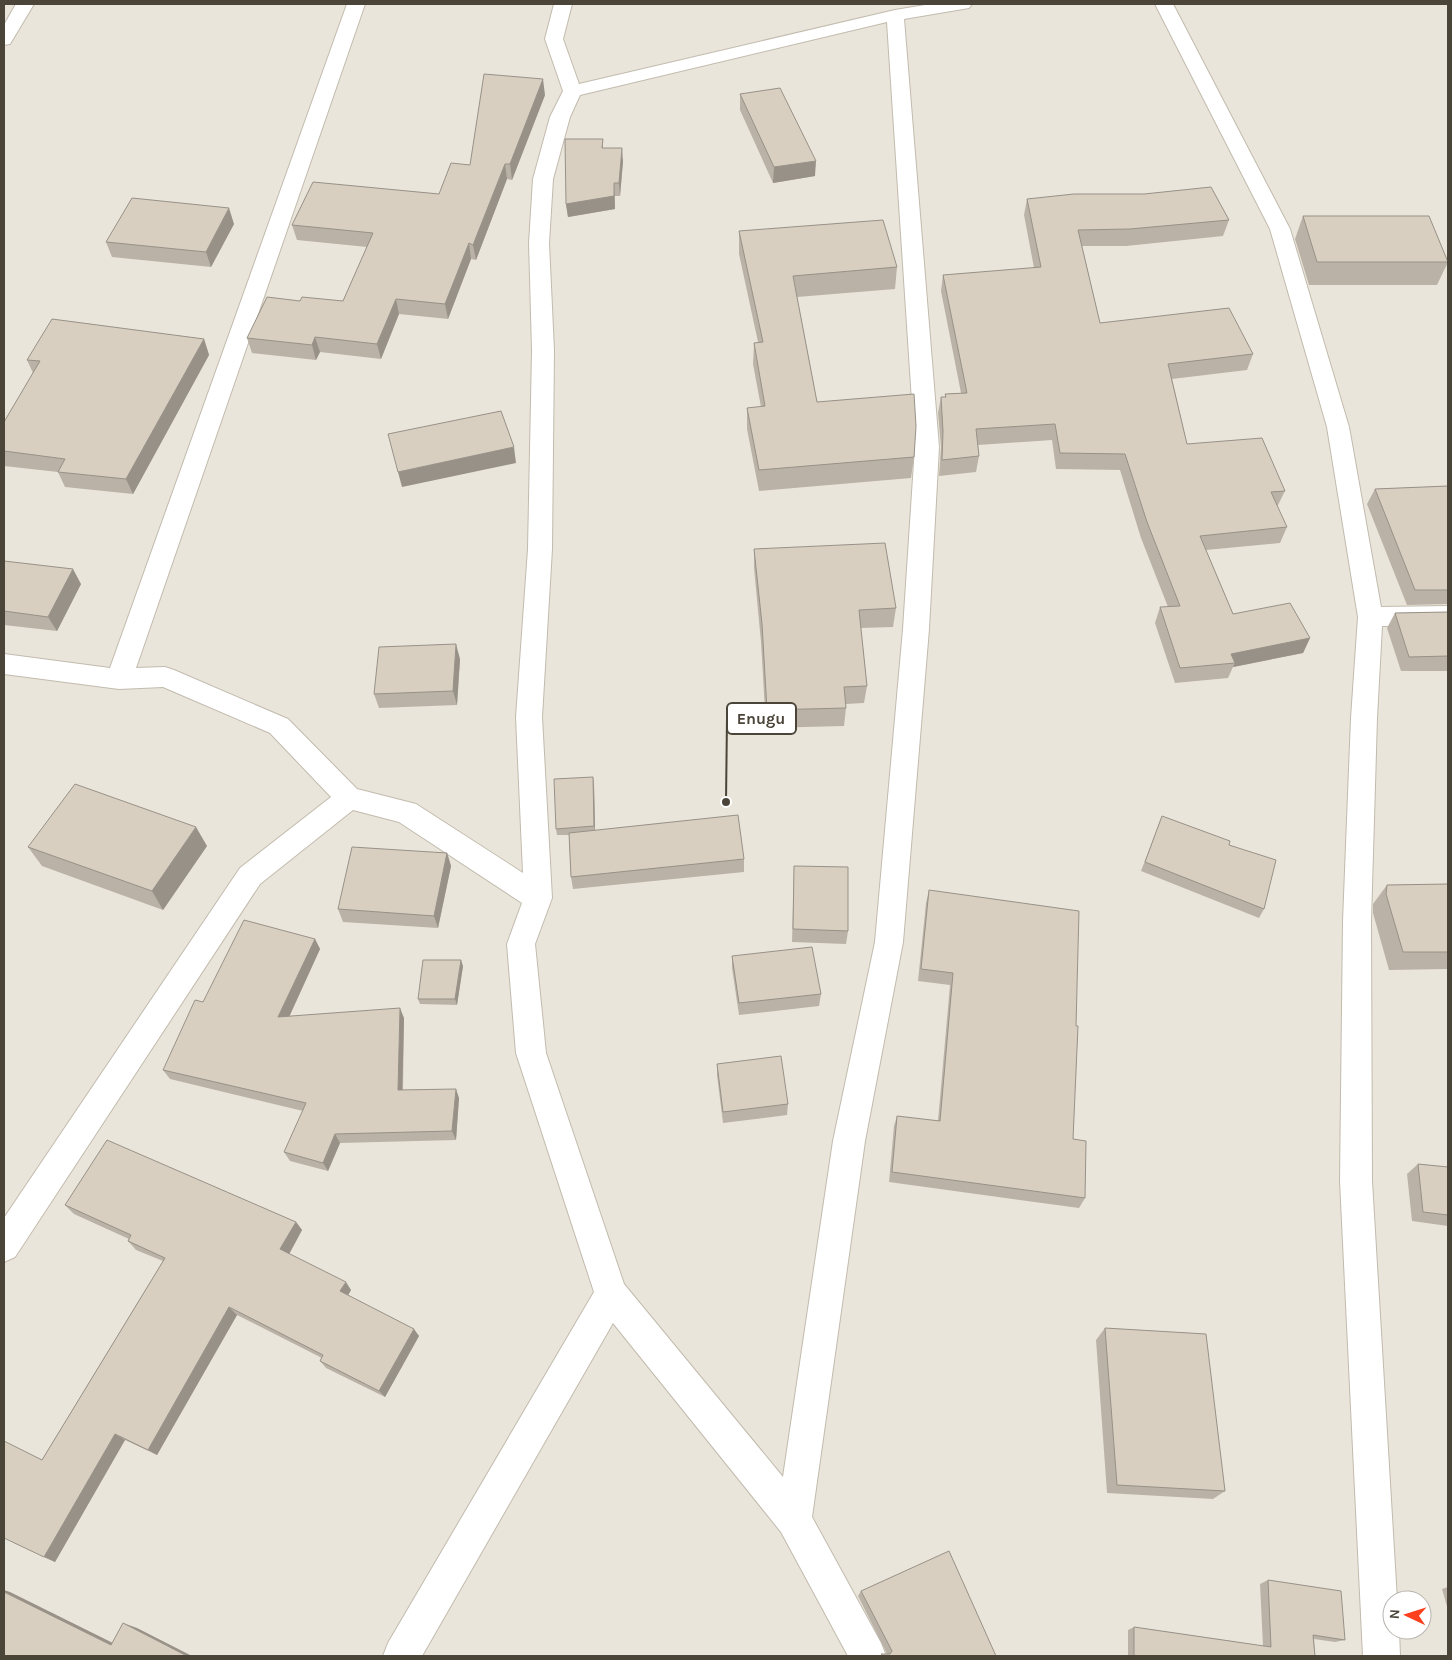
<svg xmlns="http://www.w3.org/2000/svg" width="1452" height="1660" viewBox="0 0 1452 1660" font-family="Karla,sans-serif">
  <rect width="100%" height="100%" fill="#f6f3ec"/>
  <path fill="#eae5da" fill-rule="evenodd" d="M4,4H1448V1656H4ZM1392,1600H1422V1630H1392Z"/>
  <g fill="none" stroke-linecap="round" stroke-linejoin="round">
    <defs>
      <g id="minor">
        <path d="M16,4H34L10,44L4,45V25Z"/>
        <path d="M347,4H365L136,668L165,667L174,670L288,719L357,789L416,804L523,873L516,717L528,549L532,350L529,243L533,179L550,117L563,91L545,39L554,4H572L563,39L579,84L895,10L931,4H972L969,8L963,9L904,19L939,447L929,629L903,942L865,1141L812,1517L881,1643L886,1656H848L781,1532L613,1323L422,1656H383L388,1643L594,1292L516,1053L507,944L522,903L399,822L353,810L260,884L15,1257L4,1262V1218L240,868L331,797L270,733L163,687L119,689L4,674V654L110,668ZM887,22L915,447L903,629L875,942L833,1141L783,1477L624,1284L546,1053L535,944L552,898L542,717L552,549L554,350L549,243L553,179L570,117L580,95Z"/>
        <path d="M1155,4H1173L1290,229L1349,427L1381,607L1448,606V625L1382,626L1377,718L1371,921L1372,1181L1397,1600H1392V1630H1399L1400,1656H1363L1340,1181L1343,921L1351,718L1358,617L1327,427L1270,229Z"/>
      </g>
    </defs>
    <use href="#minor" stroke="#c2bbae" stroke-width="2"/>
    <use href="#minor" fill="#fff" fill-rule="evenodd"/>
  </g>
  <g fill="#bab2a6">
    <path d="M740,94L815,176L773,183L740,110Z"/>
    <path d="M545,95L512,180L507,179L476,260L471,259L448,319L399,314L381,359L320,352L316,360L252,353L247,338L300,301H343L367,247L297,240L292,225L439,194Z"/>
    <path d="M603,139V148L623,161L620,196H615V209L568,217L566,204Z"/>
    <path d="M1144,194L1229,220L1223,236L1126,246H1082L1100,323L1253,354L1247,370L1172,379L1187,444L1285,491L1277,507L1287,527L1280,543L1206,550L1233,614L1310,638L1303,653L1233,667L1228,678L1175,683L1155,623L1160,607H1168L1141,538L1120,470L1056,469L1052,440L978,445L979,456L976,472L939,476L941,447L938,413L941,397H945V394L961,393L941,291L943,275L1034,268L1024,215L1027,199Z"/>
    <path d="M1303,216L1448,262L1437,285H1309L1295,239Z"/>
    <path d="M234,224L211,267L112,257L106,242Z"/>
    <path d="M739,231L897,267L895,289L797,297L817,402L914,457L911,478L759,491L747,429V408L761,407L753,364L754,343L758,342L739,254Z"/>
    <path d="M204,339L209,355L133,494L65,487L58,472L4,466V422L33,373L27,360Z"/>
    <path d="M1448,486V604L1407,605L1367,504L1375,489Z"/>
    <path d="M754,549L896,608L893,627L861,628L867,686L864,703L846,704V708L844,726L766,728L761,642L754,568Z"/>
    <path d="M4,561L81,584L57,631L4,625Z"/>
    <path d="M1448,612V671H1401L1387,628L1395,613Z"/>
    <path d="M460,659L457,705L379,708L374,694Z"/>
    <path d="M594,784L595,830L744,859V872L573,889L571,877L569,835H557L556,829Z"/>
    <path d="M1162,816L1229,845L1264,909L1259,918L1141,871Z"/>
    <path d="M207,846L163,910L42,866L28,847Z"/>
    <path d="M447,853L451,866L438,928L343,922L338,909Z"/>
    <path d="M794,866L848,931L846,944L792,942Z"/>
    <path d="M1448,884V969L1389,970L1373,913V904L1387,885Z"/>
    <path d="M929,890L1076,1026L1073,1139L1085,1198L1079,1208L889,1182L894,1126L897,1116L938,1121L950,985L918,981L926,903Z"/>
    <path d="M315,939L320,949L289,1017L404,1018L403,1090L459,1098L456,1140L340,1143L328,1171L290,1161L284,1152L303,1111L170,1079L163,1070L203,1002Z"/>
    <path d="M732,956L821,994L819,1006L739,1015L732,968Z"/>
    <path d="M463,966L457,1005L420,1004L418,999Z"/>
    <path d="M717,1064L788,1104L787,1115L723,1123L717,1075Z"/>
    <path d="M1418,1164L1448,1167V1226L1412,1221L1407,1174Z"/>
    <path d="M65,1205L296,1222L302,1230L289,1254L351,1290L348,1295L419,1336L385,1397L326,1368L320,1361L322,1358L237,1315L157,1455L125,1440L55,1562L44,1557L42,1460L163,1261L136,1250L128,1241L129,1239L74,1214Z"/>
    <path d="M1105,1328L1225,1491L1213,1499L1107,1493L1096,1340Z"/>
    <path d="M1268,1580L1345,1640L1335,1642L1314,1639L1315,1656H1128V1630L1134,1627L1263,1646L1260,1584Z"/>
    <path d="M1448,1587V1610L1442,1589Z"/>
    <path d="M861,1591L996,1656L887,1654L858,1596Z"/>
  </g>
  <g fill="#979187">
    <path d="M543,79L545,95L512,180L510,164Z"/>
    <path d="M622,148L623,161L620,196L619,183Z"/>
    <path d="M816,161L815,176L773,183L774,167Z"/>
    <path d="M505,164L507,179L476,260L473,245Z"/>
    <path d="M614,183L615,209L568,217L566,204Z"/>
    <path d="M229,208L234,224L211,267L206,252Z"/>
    <path d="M469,243L471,259L448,319L445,304Z"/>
    <path d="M396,299L399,314L381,359L377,344Z"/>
    <path d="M315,337L320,352L316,360L312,345Z"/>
    <path d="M204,339L209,355L133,494L126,479Z"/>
    <path d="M514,447L516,463L402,487L398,472Z"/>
    <path d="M73,569L81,584L57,631L48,617Z"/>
    <path d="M1310,638L1303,653L1233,667L1235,663L1231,654Z"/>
    <path d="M456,644L460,659L457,705L453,691Z"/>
    <path d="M593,777L594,784L595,833L594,826Z"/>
    <path d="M196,827L207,846L163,910L152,891Z"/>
    <path d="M447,853L451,866L438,928L434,916Z"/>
    <path d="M315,939L320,949L284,1028L278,1017Z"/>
    <path d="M461,960L463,966L457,1005L455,999Z"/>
    <path d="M400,1008L404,1018L402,1100L398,1090Z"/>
    <path d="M456,1089L459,1098L456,1140L452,1131Z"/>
    <path d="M335,1134L340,1143L328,1171L323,1163Z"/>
    <path d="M296,1222L302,1230L287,1258L280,1249Z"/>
    <path d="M346,1282L351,1290L346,1299L340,1291Z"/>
    <path d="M229,1307L237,1315L157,1455L148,1450Z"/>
    <path d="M414,1329L419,1336L385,1397L379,1391Z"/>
    <path d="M115,1434L125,1440L55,1562L44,1557Z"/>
    <path d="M4,1590L10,1592L125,1649L111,1645L4,1592Z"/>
    <path d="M123,1623L137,1628L192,1656H187Z"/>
  </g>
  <g fill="#d8cfc1" stroke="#979187">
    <path d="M484,74L543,79L510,164H505L473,245L469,243L445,304L396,299L377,344L315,337L312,345L247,338L267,297L300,301L302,297L343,301L373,233L292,225L313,182L439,194L451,163L470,165Z"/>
    <path d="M780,88L816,161L774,167L740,94Z"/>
    <path d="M565,139H603L602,148H622L619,183H614V196L566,204Z"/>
    <path d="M1211,187L1229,220L1130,229L1078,230L1100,323L1229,308L1253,354L1168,364L1187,444L1262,438L1285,491L1271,492L1287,527L1200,536L1233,614L1290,603L1310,638L1231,654L1235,663L1180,668L1160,607L1180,606L1147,522L1125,454L1060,453L1055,424L976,429L979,456L942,460L943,431L941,397H946L945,394L967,393L943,275L1041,267L1027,199L1074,194H1144Z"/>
    <path d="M132,198L229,208L206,252L106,242Z"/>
    <path d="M1303,216H1429L1448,262H1317Z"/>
    <path d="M883,220L897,267L793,276L817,402L914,394L916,426L914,457L759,470L747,408L765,406L754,343L763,342L739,231Z"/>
    <path d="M52,319L204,339L126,479L58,472L65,459L4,451V422L40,361L27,360Z"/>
    <path d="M501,411L514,447L398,472L388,434Z"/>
    <path d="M1448,486V590H1415L1375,489Z"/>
    <path d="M885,543L896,608L859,610L867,686L844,687L846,708L767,710L762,624L754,549Z"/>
    <path d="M4,561L73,569L48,617L4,611Z"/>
    <path d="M1448,612V656L1409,657L1395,613Z"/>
    <path d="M456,644L453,691L374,694L379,647Z"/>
    <path d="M593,777L594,826L556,829L554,779Z"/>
    <path d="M75,784L196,827L152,891L28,847Z"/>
    <path d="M738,815L744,859L571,877L569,833Z"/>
    <path d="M1162,816L1230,841L1229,845L1276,860L1264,909L1145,862Z"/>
    <path d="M352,847L447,853L434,916L338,909Z"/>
    <path d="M794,866L848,867V931L793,929Z"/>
    <path d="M1448,884V952H1403L1386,894L1387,885Z"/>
    <path d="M929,890L1079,911L1076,1026H1078L1073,1139L1086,1141L1085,1198L892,1172L897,1116L940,1121L953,973L921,969Z"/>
    <path d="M244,920L315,939L278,1017L400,1008L398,1090L456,1089L452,1131L335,1134L323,1163L284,1152L306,1103L163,1070L195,1000L203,1002Z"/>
    <path d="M812,947L821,994L739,1003L732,956Z"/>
    <path d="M423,960H461L455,999H418Z"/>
    <path d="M781,1056L788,1104L723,1112L717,1064Z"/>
    <path d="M107,1140L296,1222L280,1249L346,1282L340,1291L414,1329L379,1391L320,1361L323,1355L229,1307L148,1450L115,1434L44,1557L4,1538V1441L42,1460L165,1258L128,1241L131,1235L65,1205Z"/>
    <path d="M1418,1164L1448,1167V1215L1423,1212Z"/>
    <path d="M1105,1328L1206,1334L1225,1491L1117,1485Z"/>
    <path d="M949,1551L996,1656H883L881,1654H890L892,1651L861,1591Z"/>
    <path d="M1268,1580L1341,1591L1345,1640L1313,1635L1315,1656H1134V1627L1271,1647Z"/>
    <path d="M4,1592L111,1645L123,1623L187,1656H4Z"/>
  </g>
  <path fill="none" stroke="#4b4439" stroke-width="2" d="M726 802L727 718"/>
  <circle fill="#4b4439" stroke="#fff" stroke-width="2" cx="726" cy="802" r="5"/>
  <rect fill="#fff" stroke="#4b4439" stroke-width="2" x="727" y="703" width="69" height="31" rx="5"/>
  <g font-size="16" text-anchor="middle" font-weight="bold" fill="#4b4439">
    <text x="761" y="724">Enugu</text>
  </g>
  <rect width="1452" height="1660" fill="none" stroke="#4b4439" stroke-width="10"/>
  <g transform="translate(1407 1615) rotate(274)"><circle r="24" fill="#ffffff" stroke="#b7b4b0"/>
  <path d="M0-4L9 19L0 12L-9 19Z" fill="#fc3f1d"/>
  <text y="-8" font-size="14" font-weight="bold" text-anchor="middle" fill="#4b4439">N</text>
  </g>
</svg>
